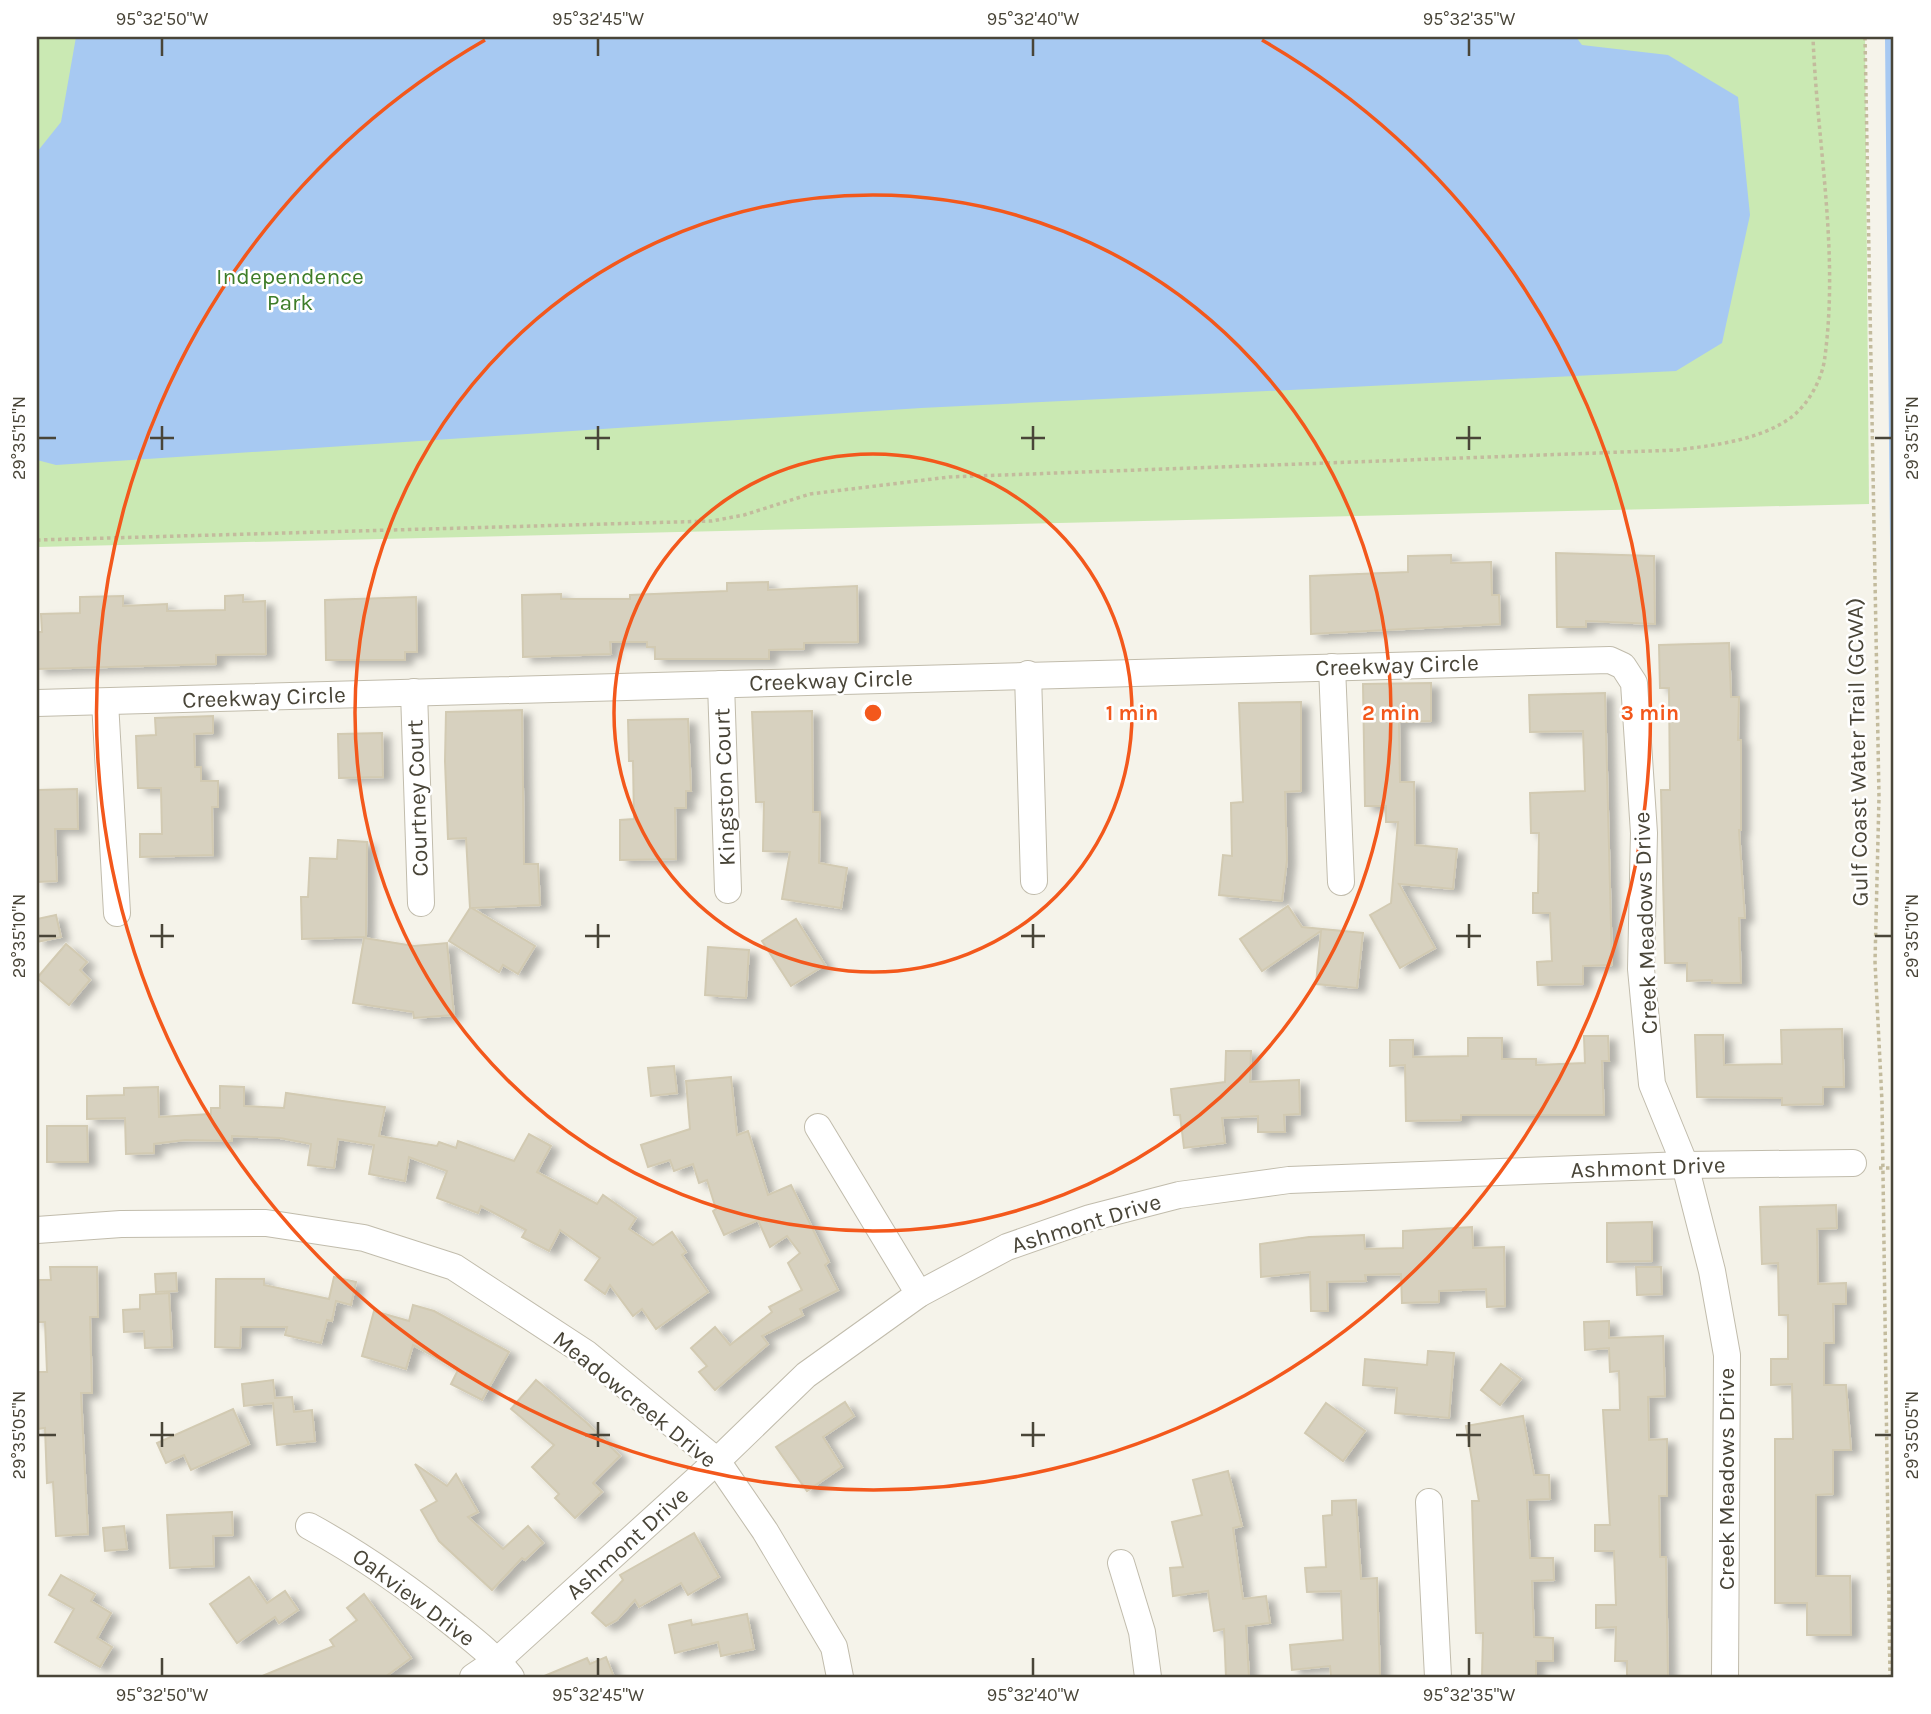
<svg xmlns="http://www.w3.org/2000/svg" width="1931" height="1714" viewBox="0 0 1931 1714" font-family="Karla,sans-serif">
  <defs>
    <filter id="shadow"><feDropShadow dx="8" dy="4.5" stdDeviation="3.5" flood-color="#0004"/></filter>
  </defs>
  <rect width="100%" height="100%" fill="#f5f3ea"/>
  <path fill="#cae9b3" d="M37,37H1865L1869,504L37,547Z"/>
  <g fill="#a7c9f2">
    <path d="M76,37H1576L1582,45L1668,55L1738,97L1750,215L1722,343L1676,371L921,408L56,465L37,460V152L61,122Z"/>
    <path d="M1885,37H1894V950V941Z"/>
  </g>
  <g fill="#d7d1bf" stroke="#d2cab2" stroke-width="2" filter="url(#shadow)">
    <path d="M1556,553L1654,556L1655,624L1586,621V627H1557Z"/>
    <path d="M1451,555V563L1491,562L1492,595H1499L1500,624L1311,634L1310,576L1408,572V556Z"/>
    <path d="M768,582V590L857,586L858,642L804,643V649L769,650V659H655V647H647V642H610L611,654L523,657L522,595L561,594V599H630V595L727,591V583Z"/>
    <path d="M243,595V602L265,601L266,654L216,655V664L37,669V632H42L41,614L80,613V597L123,596V606L167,604V611L225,610V596Z"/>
    <path d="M416,597L417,652H405V660H326L325,600Z"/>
    <path d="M1729,643L1731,697H1739L1738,740H1741V830H1739L1745,918H1739L1741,983H1712V980L1687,981V963H1665L1661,790H1670L1669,688H1660L1659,645Z"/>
    <path d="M1431,683V721L1399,722L1400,782H1414L1415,845L1457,849L1453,889L1399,884L1435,948L1400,968L1370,915L1391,903L1398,822H1386V806H1365L1363,684Z"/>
    <path d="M1605,693L1612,965L1583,966V984L1538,985L1537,962L1552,961L1550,913H1533V893H1538L1539,833H1531L1530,793L1585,791L1583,731L1530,732L1529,695Z"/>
    <path d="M1301,702V791L1285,792L1287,860L1282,901L1219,895L1223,855L1232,856L1231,803L1243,802L1239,703Z"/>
    <path d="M522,710L524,864H538L540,905L472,908L535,946L518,974L503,965L499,972L449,941L470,908L466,838L448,839L445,761L446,712Z"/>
    <path d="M812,711L813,812H820L819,863L847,868L841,908L782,899L790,852L763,851L764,802H756L752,712Z"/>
    <path d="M213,716V733L194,734L195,767H201V781H218V807H212L213,855L140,857V834H162L161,788H138L136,736L156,735L155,718Z"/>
    <path d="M688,719L691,791H686V808H675L676,859L620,860V820L634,819L633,761H629L628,720Z"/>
    <path d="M382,733L383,777L339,778L338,734Z"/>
    <path d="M77,789L78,829H55L57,881L37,882V790Z"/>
    <path d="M338,840L367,842L366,937L302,939L301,897H308L310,858L337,859Z"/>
    <path d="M1288,906L1302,927L1363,933L1357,988L1316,984L1321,931L1262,971L1240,939Z"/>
    <path d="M56,915L61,937L37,942V919Z"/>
    <path d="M796,919L825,965L791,986L762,941Z"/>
    <path d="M364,938L414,946L447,943L454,1015L414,1018L413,1012L353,1003Z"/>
    <path d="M66,944L87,962L80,970L90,980L69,1005L37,978Z"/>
    <path d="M708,947L749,950L746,998L705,995Z"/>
    <path d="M1842,1029L1844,1087H1823V1104L1782,1105V1098L1697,1097L1695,1035H1723L1724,1065L1782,1064L1781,1030Z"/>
    <path d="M1584,1036H1608L1609,1061H1602L1604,1115H1461V1120L1406,1121L1405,1065L1390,1066V1040H1413V1057L1468,1056V1038H1502V1059H1536V1065L1585,1063Z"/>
    <path d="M1226,1051H1251L1250,1082L1299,1080L1300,1114L1284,1115L1285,1132H1258V1116L1222,1118L1225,1143L1184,1148L1180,1115H1174L1171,1089L1225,1082Z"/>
    <path d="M674,1066L677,1093L651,1096L648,1068Z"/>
    <path d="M731,1077L737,1135L748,1131L768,1195L791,1185L829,1262L825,1265L838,1290L800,1309L803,1315L762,1336L768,1344L715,1390L699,1372L707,1366L691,1348L715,1327L730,1345L772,1312L769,1307L802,1290L788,1263L800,1253L787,1236L770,1247L758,1220L724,1235L713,1211L716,1209L707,1180L699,1183L693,1164L674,1171L670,1160L648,1167L641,1145L690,1129L686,1081Z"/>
    <path d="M220,1086L244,1087V1106L284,1108L286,1093L385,1107L379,1136L437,1146L439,1142L456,1148L458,1141L514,1161L529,1134L551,1146L537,1172L597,1204L603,1195L636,1218L629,1229L653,1245L672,1232L686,1252L682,1255L708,1292L656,1329L642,1309L633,1316L610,1285L605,1294L585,1280L600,1258L560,1230L549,1251L522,1237L526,1230L481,1206L478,1213L437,1198L447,1171L409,1157L405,1181L369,1174L374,1145L338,1139L334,1168L308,1165L311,1144L280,1138L232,1136V1141L185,1140L154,1144V1153L126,1154L125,1118L87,1119V1096L124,1095V1088L158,1087L159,1117L211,1114V1108H220Z"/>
    <path d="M47,1126H87L88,1162H47Z"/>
    <path d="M1836,1205L1837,1228L1817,1229L1818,1284L1846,1283V1304H1833L1834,1343H1824V1385H1846L1851,1450H1833V1494L1816,1495V1576H1850L1851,1635H1807V1603H1775V1439H1793L1792,1384L1771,1385V1359H1788V1315H1779L1778,1263L1762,1264L1760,1207Z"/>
    <path d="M1652,1222V1261L1607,1262V1223Z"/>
    <path d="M1472,1227L1473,1248L1504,1247L1505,1306L1487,1307L1486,1289L1439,1291V1302L1402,1303L1401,1274L1365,1275L1366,1281L1327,1282L1328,1311H1311L1310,1272L1261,1277L1260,1244L1309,1237L1364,1235L1365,1249L1403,1248V1231Z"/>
    <path d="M50,1267H97L98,1317H90L92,1393H81L88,1534L56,1536L53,1482L47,1483L45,1428L37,1429V1372H47L45,1322H37V1300L39,1280H51Z"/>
    <path d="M1636,1267H1661L1662,1294L1637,1295Z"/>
    <path d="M176,1273L177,1291L156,1292L155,1274Z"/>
    <path d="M334,1277L356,1282L351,1305L336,1301L332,1321L327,1320L321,1343L285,1335L287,1327H241L240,1348L215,1347L216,1279H264V1285L329,1299Z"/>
    <path d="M169,1293L172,1347L145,1348L144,1331L124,1332L123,1310L140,1309V1295Z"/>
    <path d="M413,1305L434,1311L509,1352L482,1400L451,1384L458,1370L413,1345L406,1369L362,1356L374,1311L409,1321Z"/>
    <path d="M1609,1321V1338L1663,1336L1665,1396L1648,1397L1649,1440L1667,1439V1496H1659L1660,1557H1666L1668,1677H1627V1661H1615L1616,1627L1596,1628V1605H1616L1614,1551H1595V1525H1610L1603,1410H1620L1619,1371L1610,1372L1609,1348L1585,1350L1584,1322Z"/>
    <path d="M1428,1351L1454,1353L1449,1418L1395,1413L1397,1388L1363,1385L1365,1359L1427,1365Z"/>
    <path d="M1501,1364L1521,1379L1500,1405L1481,1390Z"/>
    <path d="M273,1380L275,1398L292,1397L294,1412L312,1410L315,1441L277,1445L273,1403L244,1406L242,1384Z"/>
    <path d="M536,1380L587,1423L620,1456L593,1483L602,1492L575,1518L555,1498L559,1494L532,1467L554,1445L511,1409Z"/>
    <path d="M845,1402L854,1416L823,1437L842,1467L807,1491L776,1447Z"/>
    <path d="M1326,1403L1365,1431L1343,1461L1305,1433Z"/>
    <path d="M233,1409L249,1444L191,1470L184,1455L166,1463L157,1443Z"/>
    <path d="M1523,1416L1534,1475H1549L1550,1499L1527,1500L1530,1558H1553L1554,1580L1532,1581L1534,1637L1553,1638V1661H1536V1677H1482L1483,1633H1476L1472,1501H1479L1466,1426Z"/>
    <path d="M415,1464L447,1486L456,1474L478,1512L468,1517L503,1549L528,1526L543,1543L525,1560L522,1558L492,1590L439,1541L421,1510L437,1501Z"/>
    <path d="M1228,1471L1242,1526L1233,1528L1243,1599L1266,1596L1270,1623L1246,1626L1249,1677H1226L1224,1629L1214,1631L1208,1591L1173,1596L1170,1568L1183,1567L1172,1522L1202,1515L1193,1480Z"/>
    <path d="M1356,1500L1361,1579L1377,1578L1380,1677H1331L1330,1666L1292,1670L1290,1645L1343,1640L1341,1591L1307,1592L1305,1568L1326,1567L1323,1516L1332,1515V1501Z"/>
    <path d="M232,1512L233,1535L213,1536L214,1566L170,1568L167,1515Z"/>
    <path d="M124,1526L127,1549L105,1551L103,1528Z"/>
    <path d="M694,1533L719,1577L688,1595L681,1583L639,1607L635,1600L617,1620L606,1626L592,1613L623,1580L620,1575Z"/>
    <path d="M61,1575L95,1594L91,1601L111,1613L97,1638L112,1647L100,1667L55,1642L74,1609L49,1595Z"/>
    <path d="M249,1577L267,1603L285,1591L298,1610L279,1623L275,1617L237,1643L210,1604Z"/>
    <path d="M364,1594L411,1658L385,1677H260L334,1646L330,1640L357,1620L347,1608Z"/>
    <path d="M747,1614L754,1649L721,1656L718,1642L675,1653L669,1625L691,1620L692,1625Z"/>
    <path d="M606,1657L614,1677H542L587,1658L590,1664Z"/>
  </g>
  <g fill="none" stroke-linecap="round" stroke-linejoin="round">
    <defs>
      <g id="street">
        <path d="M1332,667L1341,882"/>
        <path d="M1028,674L1034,881"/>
        <path d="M721,684L728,890"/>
        <path d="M414,692L421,903"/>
        <path d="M105,702L117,913"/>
        <path d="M37,703L1610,660L1623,666L1634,683L1644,833L1641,969L1652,1084L1685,1165L1712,1271L1727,1355L1725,1677"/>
        <path d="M818,1127L919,1294"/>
        <path d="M37,1230L121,1224L266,1223L364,1238L454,1267L587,1354L717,1461L765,1531L834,1647L840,1677"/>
        <path d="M1429,1502L1438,1677"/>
        <path d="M309,1526C362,1555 409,1588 456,1626C476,1642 495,1657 511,1677"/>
        <path d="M1121,1563L1142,1632L1148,1677"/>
        <path d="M473,1677L498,1660L717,1461L806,1375L919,1294L1007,1247L1090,1218L1179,1195L1289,1180L1685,1165L1853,1163"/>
      </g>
    </defs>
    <use href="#street" stroke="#c1bcac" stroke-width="28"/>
    <g stroke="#c3bb9d" stroke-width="3.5" stroke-dasharray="3.5 3.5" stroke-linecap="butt">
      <path d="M1865,37L1879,797L1875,962L1882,1102L1890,1677"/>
      <path d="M37,540L712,521L744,515L810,494L949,477L1677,450C1715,445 1756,441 1789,419C1808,406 1823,378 1825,356C1839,249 1817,143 1813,37"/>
      <path d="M1879,1168H1894"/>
    </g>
    <use href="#street" stroke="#fff" stroke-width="26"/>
  </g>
  <path fill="none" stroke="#494538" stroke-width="2.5" d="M162,38V56M598,38V56M1033,38V56M1469,38V56M162,426V450M598,426V450M1033,426V450M1469,426V450M38,438H56M150,438H174M585,438H610M1021,438H1045M1456,438H1481M1875,438H1892M162,924V948M598,924V948M1033,924V948M1469,924V948M38,936H56M150,936H174M585,936H610M1021,936H1045M1456,936H1481M1875,936H1892M162,1422V1447M598,1422V1447M1033,1422V1447M1469,1422V1447M38,1435H56M150,1435H174M585,1435H610M1021,1435H1045M1456,1435H1481M1875,1435H1892M162,1658V1676M598,1658V1676M1033,1658V1676M1469,1658V1676"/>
  <g fill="none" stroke="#f3581c" stroke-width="3.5">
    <circle cx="873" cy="713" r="259"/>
    <circle cx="873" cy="713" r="518"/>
    <path d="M1262 40A777 777 0 1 1 485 40"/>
  </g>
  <g text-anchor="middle" stroke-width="5" stroke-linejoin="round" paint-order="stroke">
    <g font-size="23" fill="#3e7d29" stroke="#fff">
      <text x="290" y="284">Independence<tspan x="290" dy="26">Park</tspan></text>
    </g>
    <g font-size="23" fill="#494538" stroke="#fff">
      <text transform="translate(1397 665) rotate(-2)" y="8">Creekway Circle</text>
      <text transform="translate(831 680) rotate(-2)" y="8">Creekway Circle</text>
      <text transform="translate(264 697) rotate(-2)" y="8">Creekway Circle</text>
      <text transform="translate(1857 752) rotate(-91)" y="8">Gulf Coast Water Trail (GCWA)</text>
      <text transform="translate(724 787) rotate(-92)" y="8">Kingston Court</text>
      <text transform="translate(417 798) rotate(-92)" y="8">Courtney Court</text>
      <text transform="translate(1645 923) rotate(-92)" y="8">Creek Meadows Drive</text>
      <text transform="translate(1648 1167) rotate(-2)" y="8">Ashmont Drive</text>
      <text transform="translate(1086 1223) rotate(-17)" y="8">Ashmont Drive</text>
      <text transform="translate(635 1399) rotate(39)" y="8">Meadowcreek Drive</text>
      <text transform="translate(1726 1479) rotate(-90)" y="8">Creek Meadows Drive</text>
      <text transform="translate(627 1543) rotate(-42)" y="8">Ashmont Drive</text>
      <text transform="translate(414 1597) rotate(37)" y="8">Oakview Drive</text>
    </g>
  </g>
  <circle cx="873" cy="713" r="10" fill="#f3581c" stroke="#fff" stroke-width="3.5"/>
  <g font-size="21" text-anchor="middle" font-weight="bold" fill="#f3581c" stroke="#fff" stroke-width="5" stroke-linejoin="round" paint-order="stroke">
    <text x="1132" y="720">1 min</text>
    <text x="1391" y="720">2 min</text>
    <text x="1650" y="720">3 min</text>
  </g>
  <rect width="1931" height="1714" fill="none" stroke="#ffffff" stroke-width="77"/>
  <rect x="38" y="38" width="1854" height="1638" fill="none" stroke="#494538" stroke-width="2.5"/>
  <g font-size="18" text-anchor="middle" fill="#494538">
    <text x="162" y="25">95°32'50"W</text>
    <text x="598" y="25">95°32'45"W</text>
    <text x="1033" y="25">95°32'40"W</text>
    <text x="1469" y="25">95°32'35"W</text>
    <text transform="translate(19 438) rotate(-90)" y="6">29°35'15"N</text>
    <text transform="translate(1912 438) rotate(-90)" y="6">29°35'15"N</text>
    <text transform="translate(19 936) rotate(-90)" y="6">29°35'10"N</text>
    <text transform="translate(1912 936) rotate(-90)" y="6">29°35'10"N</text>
    <text transform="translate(19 1435) rotate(-90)" y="6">29°35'05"N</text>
    <text transform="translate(1912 1435) rotate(-90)" y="6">29°35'05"N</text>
    <text x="162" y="1701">95°32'50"W</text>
    <text x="598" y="1701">95°32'45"W</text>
    <text x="1033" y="1701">95°32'40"W</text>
    <text x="1469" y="1701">95°32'35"W</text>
  </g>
</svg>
